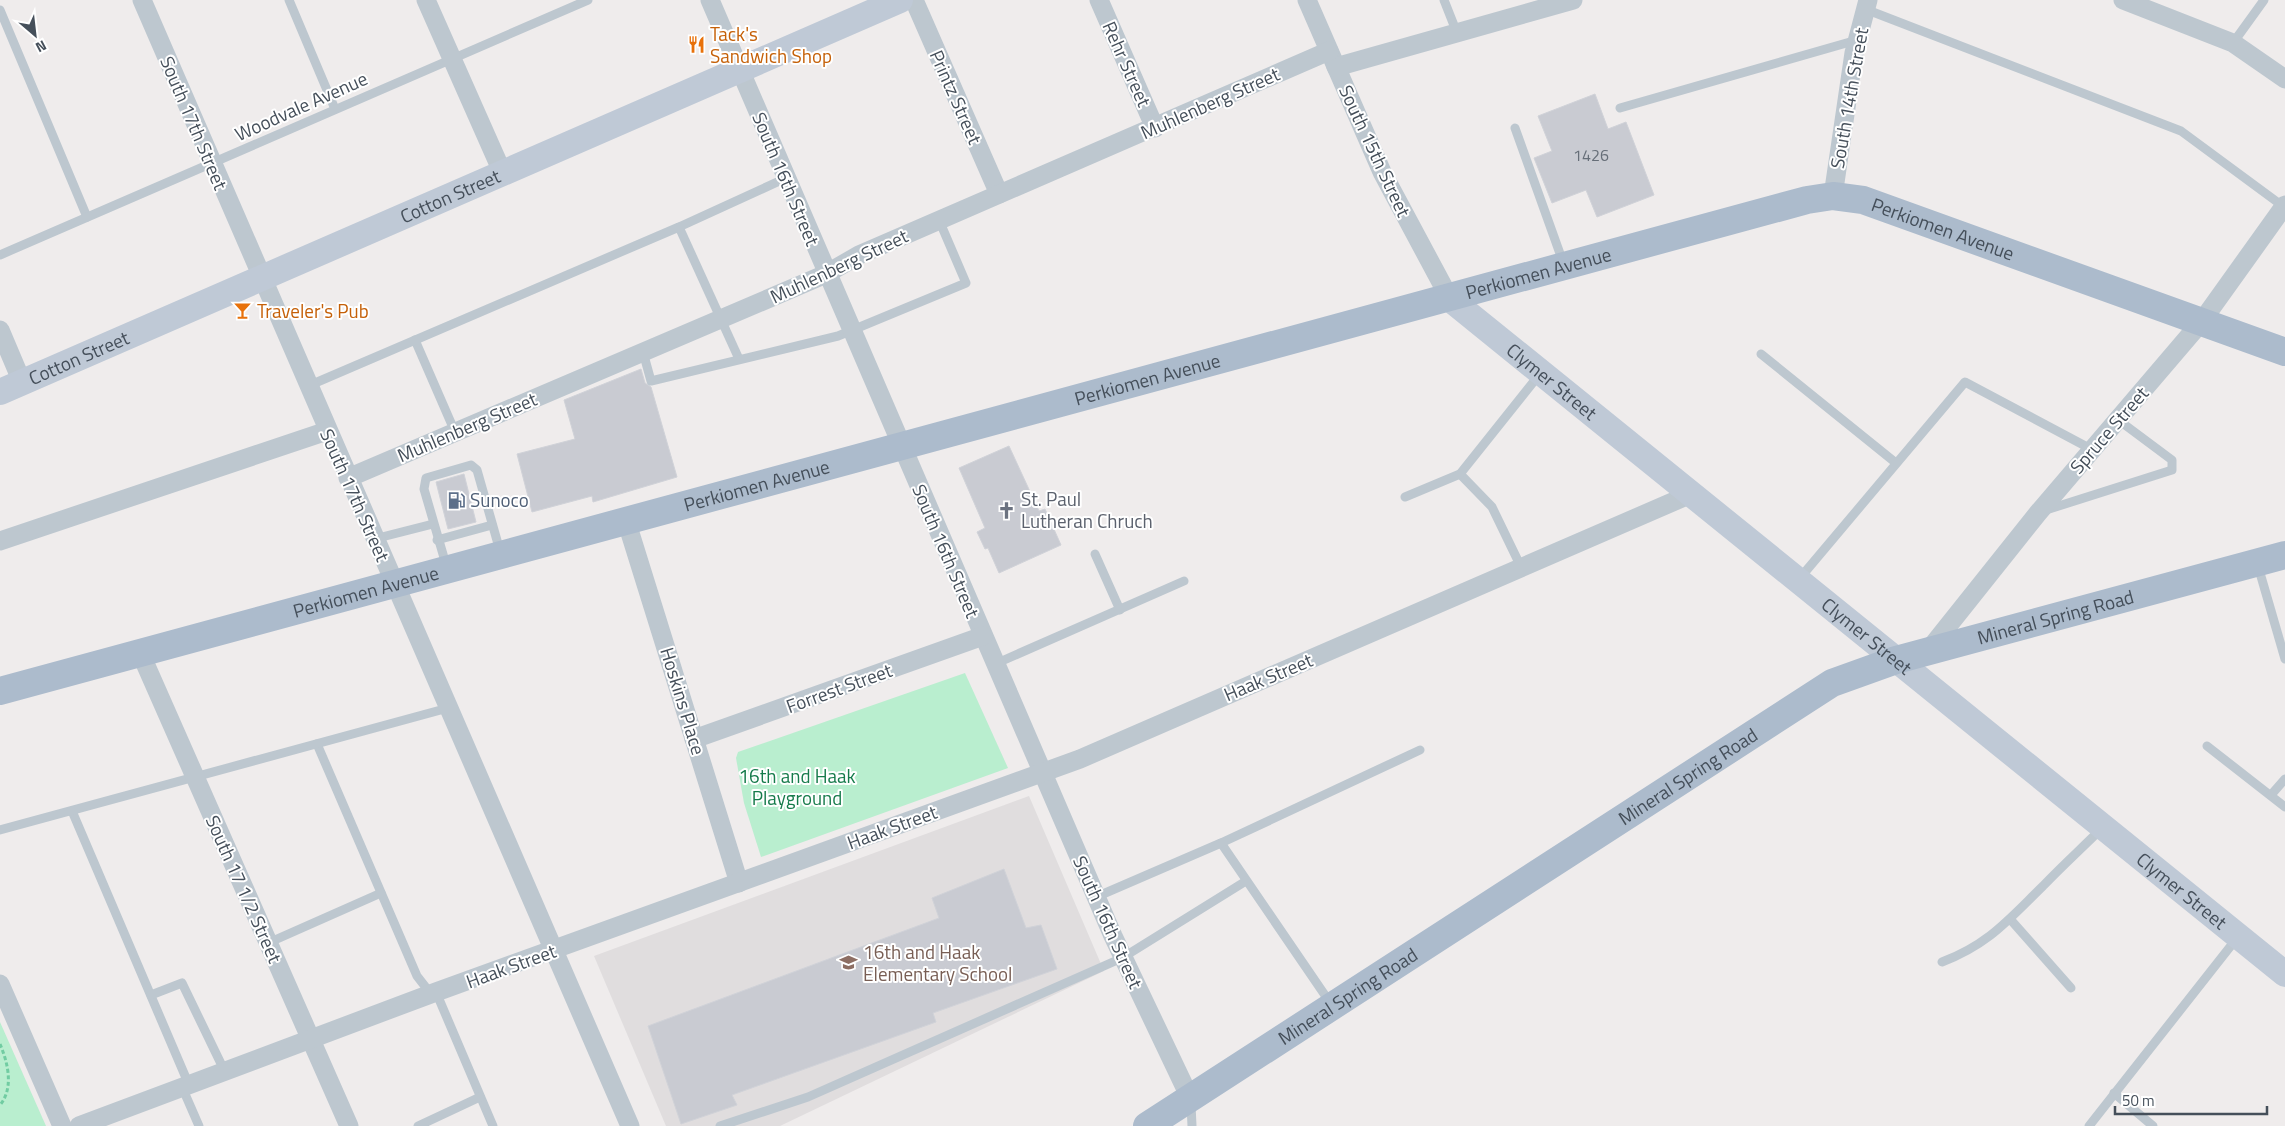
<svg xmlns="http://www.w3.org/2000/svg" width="2285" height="1126" viewBox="0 0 2285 1126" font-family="'Titillium Web',sans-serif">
  <rect width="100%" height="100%" fill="#efecec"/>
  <path fill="#e0ddde" d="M1029,796L1104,971L780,1126H666L594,956Z"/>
  <g fill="#b9eecf">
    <path d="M965,673L1008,768L761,857L744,803L736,758L738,752Z"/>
    <path d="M0,1022L46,1126H0Z"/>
  </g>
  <g fill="#c9cbd2" stroke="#d0d2d8">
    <path d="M1595,94L1608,129L1626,122L1654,195L1597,217L1586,190L1552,203L1534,158L1552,151L1538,116Z"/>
    <path d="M641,369L645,383L651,387L677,477L593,502L592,496L532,512L517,454L575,439L564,400Z"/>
    <path d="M1009,446L1039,511L1045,509L1061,545L999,573L988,548L985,549L977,532L985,528L959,468Z"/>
    <path d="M464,474L476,522L448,529L436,482Z"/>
    <path d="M1004,869L1026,928L1041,925L1057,969L933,1013L936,1022L732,1095L737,1105L681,1124L648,1026L939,918L932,898Z"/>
  </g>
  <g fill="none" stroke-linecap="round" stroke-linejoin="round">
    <path stroke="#71cca2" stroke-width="3" stroke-dasharray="4 2.5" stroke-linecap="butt" d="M0,1044C8,1063 14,1088 0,1105"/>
    <g stroke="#bdc7cf" stroke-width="9">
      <path d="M289,0L335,109"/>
      <path d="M1444,0L1457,33"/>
      <path d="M1865,9L2181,131L2284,207"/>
      <path d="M0,10L87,217"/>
      <path d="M2233,43L2264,0"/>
      <path d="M1620,108L1857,40"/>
      <path d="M1515,128L1563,262"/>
      <path d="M679,227L739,359"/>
      <path d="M0,255L588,0"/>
      <path d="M415,340L455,432"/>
      <path d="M643,352L651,381L838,336L966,283L939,220"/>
      <path d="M1761,354L1896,463"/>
      <path d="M308,386L679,227L786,178"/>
      <path d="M1460,474L1492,507L1521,567"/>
      <path d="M1405,497L1460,474L1539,375"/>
      <path d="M2046,510L2172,470V460L2117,419"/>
      <path d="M374,539L433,524"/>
      <path d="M437,540L492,525"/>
      <path d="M1095,554L1120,610"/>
      <path d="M2258,566L2285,659"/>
      <path d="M447,568L424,489L426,478L471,465L477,470L500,551"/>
      <path d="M1800,578L1965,382L2091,449"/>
      <path d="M995,664L1184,581"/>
      <path d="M317,744L417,976L431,994"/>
      <path d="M2207,746L2285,807"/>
      <path d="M2271,795L2285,779"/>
      <path d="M72,811L189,1085"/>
      <path d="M0,830L448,708"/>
      <path d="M1221,843L1331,1004"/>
      <path d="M1096,897L1221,843L1420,750"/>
      <path d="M2010,919L2071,988"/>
      <path d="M268,943L381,893"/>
      <path d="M1942,962C1989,944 2008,920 2043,886C2062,866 2082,848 2101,829"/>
      <path d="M436,992L493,1126"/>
      <path d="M151,995L182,983L225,1072"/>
      <path d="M182,1087L199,1126"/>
      <path d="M2114,1093L2153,1126"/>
      <path d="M1191,1104L1192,1126"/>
      <path d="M418,1126L480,1097"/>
      <path d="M720,1126L808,1097L1122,958L1246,881"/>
      <path d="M2089,1126L2237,938"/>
    </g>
    <g stroke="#bdc7cf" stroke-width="19">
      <path d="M142,0L630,1126"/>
      <path d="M426,0L503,174"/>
      <path d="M710,0L1113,936L1190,1098"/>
      <path d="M914,0L999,194"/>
      <path d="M1099,0L1155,128"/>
      <path d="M1307,0L1382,172L1450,299"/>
      <path d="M2123,0L2233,43L2285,79"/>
      <path d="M1336,67L1573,0"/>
      <path d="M1833,196L1854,53L1868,0"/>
      <path d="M0,330L22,382"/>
      <path d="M348,478L826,274L859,255L1329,51"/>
      <path d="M626,520L739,883"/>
      <path d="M0,541L327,431"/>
      <path d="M1928,651L2038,513L2202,321L2285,205"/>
      <path d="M140,652L349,1126"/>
      <path d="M694,739L983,636"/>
      <path d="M0,984L62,1126"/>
      <path d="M79,1126L436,992L1080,759L1691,494"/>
    </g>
    <g stroke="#bfc9d6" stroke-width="26">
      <path id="s1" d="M1450,299L2285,974"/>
      <path id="s2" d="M0,392L900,0"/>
    </g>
    <g stroke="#acbbcc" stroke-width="28">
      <path id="s3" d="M0,691L1807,200L1833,196L1863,200L2285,352"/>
      <path id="s4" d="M1147,1126L1832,683L1896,660L2285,555"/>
    </g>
  </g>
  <defs>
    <symbol id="restaurant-bare" viewBox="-9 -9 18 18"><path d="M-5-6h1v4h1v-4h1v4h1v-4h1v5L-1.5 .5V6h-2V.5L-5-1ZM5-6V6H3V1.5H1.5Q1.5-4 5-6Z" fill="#e8710a" stroke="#fff" stroke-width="2.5" paint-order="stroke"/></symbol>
    <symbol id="bar-bare" viewBox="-9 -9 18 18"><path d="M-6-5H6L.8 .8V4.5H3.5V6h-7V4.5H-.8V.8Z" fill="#e8710a" stroke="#fff" stroke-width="2.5" paint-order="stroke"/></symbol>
    <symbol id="fuel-bare" viewBox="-9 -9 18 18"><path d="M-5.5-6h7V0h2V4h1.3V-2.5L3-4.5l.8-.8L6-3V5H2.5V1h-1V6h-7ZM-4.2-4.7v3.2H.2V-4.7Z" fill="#5c6f8a" stroke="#fff" stroke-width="2.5" paint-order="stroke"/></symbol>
    <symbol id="church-bare" viewBox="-9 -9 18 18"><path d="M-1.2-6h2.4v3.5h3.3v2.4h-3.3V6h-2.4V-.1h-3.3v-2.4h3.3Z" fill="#6b7280" stroke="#fff" stroke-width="2.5" paint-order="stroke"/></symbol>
    <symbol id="school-bare" viewBox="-9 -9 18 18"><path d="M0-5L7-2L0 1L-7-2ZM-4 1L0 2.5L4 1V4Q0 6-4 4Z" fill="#8d6e63" stroke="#fff" stroke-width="2.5" paint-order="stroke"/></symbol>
  </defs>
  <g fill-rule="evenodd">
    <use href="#restaurant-bare" x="684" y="32" width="25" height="25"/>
    <use href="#bar-bare" x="230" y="298" width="25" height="25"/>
    <use href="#fuel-bare" x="444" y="488" width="25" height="25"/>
    <use href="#church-bare" x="994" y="498" width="25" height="25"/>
    <use href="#school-bare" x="836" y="950" width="25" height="25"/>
  </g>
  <g text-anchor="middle" stroke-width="4" stroke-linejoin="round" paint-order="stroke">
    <g font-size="16" fill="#666e78">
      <text x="1591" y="161">1426</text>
    </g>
    <g font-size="19" fill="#c56008" stroke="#fff" text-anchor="start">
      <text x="710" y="41">Tack's<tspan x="710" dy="22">Sandwich Shop</tspan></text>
      <text x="257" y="318">Traveler's Pub</text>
    </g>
    <g font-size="19" fill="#454f5a" stroke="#fff">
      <text transform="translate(1127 64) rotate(66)" y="7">Rehr Street</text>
      <text transform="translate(956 97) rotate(66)" y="7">Printz Street</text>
      <text transform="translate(1849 98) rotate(-80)" y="7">South 14th Street</text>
      <text transform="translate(1210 103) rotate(-24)" y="7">Muhlenberg Street</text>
      <text transform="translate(301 106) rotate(-24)" y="7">Woodvale Avenue</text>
      <text transform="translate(194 123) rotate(67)" y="7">South 17th Street</text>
      <text transform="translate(1375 151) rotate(65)" y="7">South 15th Street</text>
      <text transform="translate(786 179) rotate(67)" y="7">South 16th Street</text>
      <text dy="7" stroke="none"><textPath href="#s2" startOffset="491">Cotton Street</textPath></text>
      <text dy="7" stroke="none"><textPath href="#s3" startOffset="2014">Perkiomen Avenue</textPath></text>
      <text transform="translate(839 266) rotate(-25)" y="7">Muhlenberg Street</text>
      <text dy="7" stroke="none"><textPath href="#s3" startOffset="1594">Perkiomen Avenue</textPath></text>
      <text dy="7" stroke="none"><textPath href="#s2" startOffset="86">Cotton Street</textPath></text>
      <text dy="7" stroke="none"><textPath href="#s3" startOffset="1189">Perkiomen Avenue</textPath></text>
      <text dy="7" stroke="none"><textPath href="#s1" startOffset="131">Clymer Street</textPath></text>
      <text transform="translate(467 427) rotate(-23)" y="7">Muhlenberg Street</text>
      <text transform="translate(2109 430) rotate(-49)" y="7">Spruce Street</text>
      <text dy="7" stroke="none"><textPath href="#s3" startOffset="784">Perkiomen Avenue</textPath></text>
      <text transform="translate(355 495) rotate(66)" y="7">South 17th Street</text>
      <text transform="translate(946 551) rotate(67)" y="7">South 16th Street</text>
      <text dy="7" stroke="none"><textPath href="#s3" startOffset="379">Perkiomen Avenue</textPath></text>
      <text dy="7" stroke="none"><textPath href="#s4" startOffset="1049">Mineral Spring Road</textPath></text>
      <text dy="7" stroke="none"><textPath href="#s1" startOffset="536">Clymer Street</textPath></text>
      <text transform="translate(1268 677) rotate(-23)" y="7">Haak Street</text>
      <text transform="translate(839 688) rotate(-20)" y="7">Forrest Street</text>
      <text transform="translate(683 701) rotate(73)" y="7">Hoskins Place</text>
      <text dy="7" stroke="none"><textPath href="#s4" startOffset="644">Mineral Spring Road</textPath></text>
      <text transform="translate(892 827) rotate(-20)" y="7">Haak Street</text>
      <text transform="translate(244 889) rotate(66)" y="7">South 17 1/2 Street</text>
      <text dy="7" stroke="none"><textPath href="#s1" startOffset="941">Clymer Street</textPath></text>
      <text transform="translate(1108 922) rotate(66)" y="7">South 16th Street</text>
      <text transform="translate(511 966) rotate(-20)" y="7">Haak Street</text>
      <text dy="7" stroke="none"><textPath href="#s4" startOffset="239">Mineral Spring Road</textPath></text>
    </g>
    <g font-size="19" fill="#5b616d" stroke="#fff" text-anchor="start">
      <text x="1021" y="506">St. Paul<tspan x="1021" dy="22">Lutheran Chruch</tspan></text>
    </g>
    <g font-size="19" fill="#4e5e75" stroke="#fff" text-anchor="start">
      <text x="470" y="507">Sunoco</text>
    </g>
    <g font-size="19" fill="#167b4b" stroke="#fff">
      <text x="797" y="783">16th and Haak<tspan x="797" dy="22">Playground</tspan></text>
    </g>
    <g font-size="19" fill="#785e54" stroke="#fff" text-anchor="start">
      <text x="863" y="959">16th and Haak<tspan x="863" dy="22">Elementary School</tspan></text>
    </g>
  </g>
  <g transform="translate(35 35) rotate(152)" stroke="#ffffff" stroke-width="4" paint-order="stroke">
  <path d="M0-4L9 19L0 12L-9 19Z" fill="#454f5a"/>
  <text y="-8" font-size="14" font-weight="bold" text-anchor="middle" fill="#454f5a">N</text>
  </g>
  <path d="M2115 1106v8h152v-8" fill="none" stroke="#454f5a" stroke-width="2.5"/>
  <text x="2122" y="1106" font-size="15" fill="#454f5a" stroke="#ffffff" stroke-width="4" paint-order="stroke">50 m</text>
</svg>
